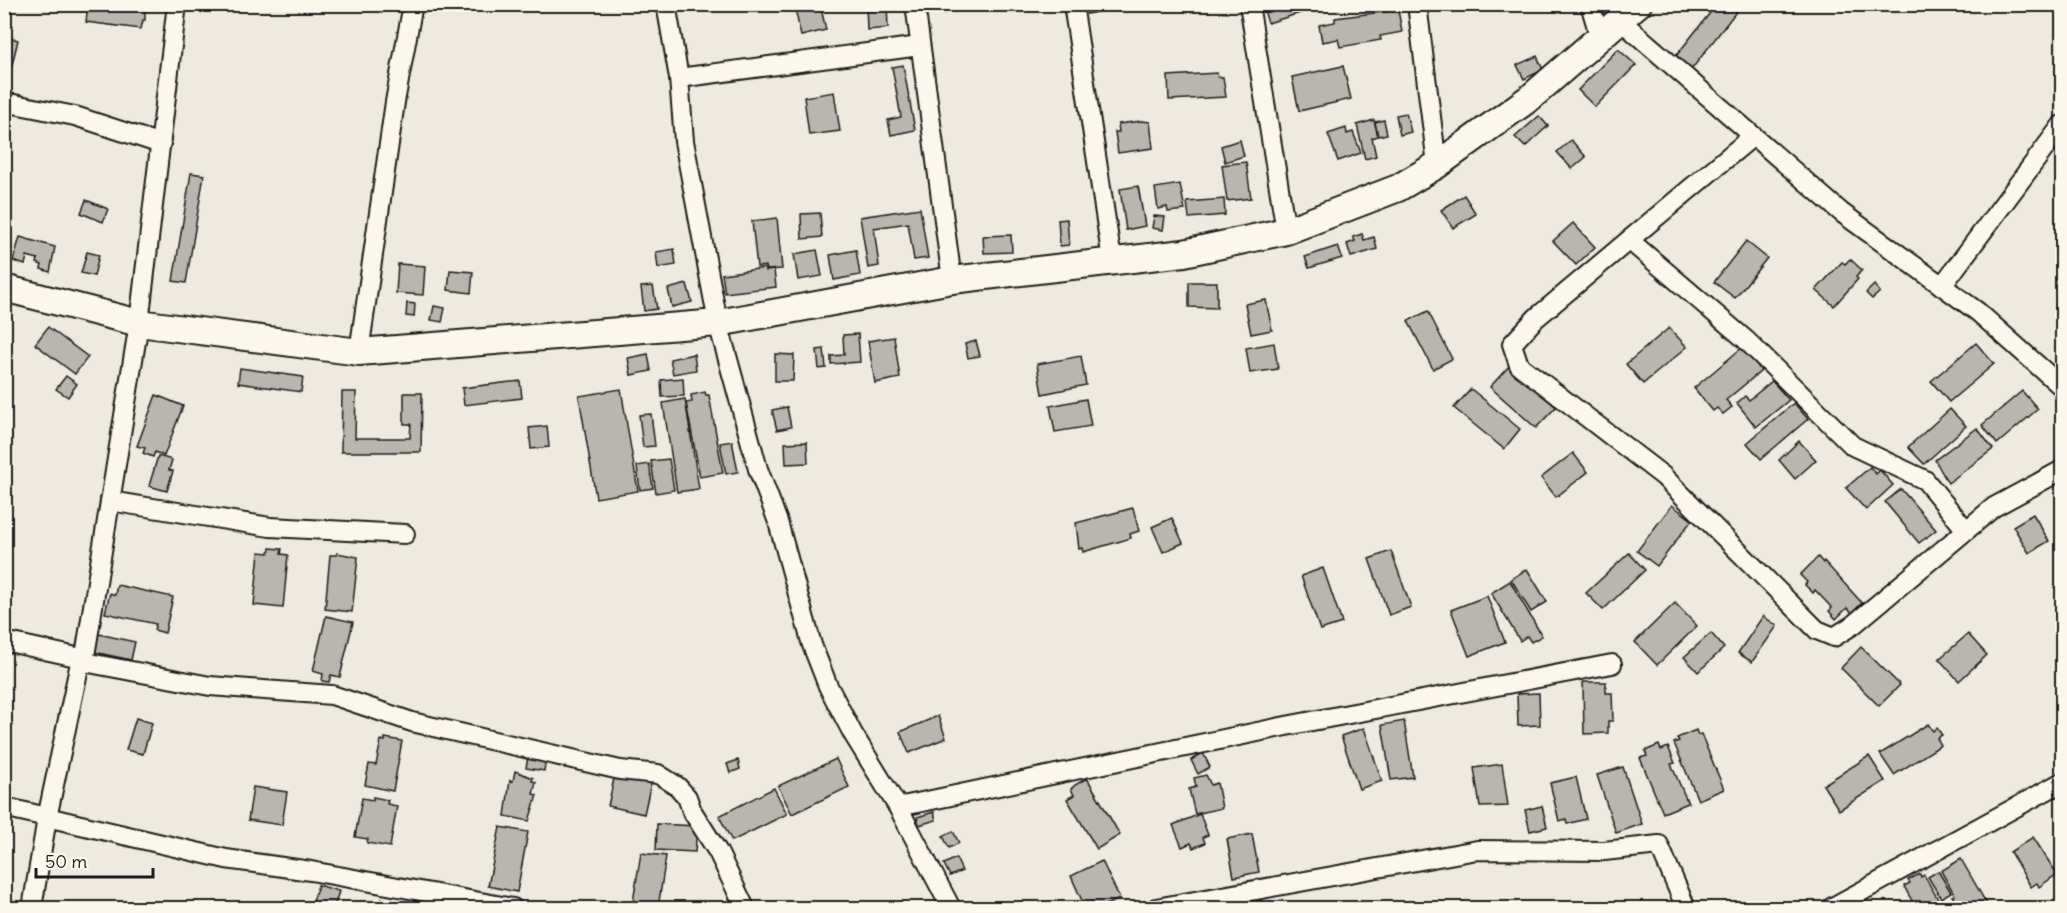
<svg xmlns="http://www.w3.org/2000/svg" width="2067" height="913" viewBox="0 0 2067 913" font-family="Delius,sans-serif">
  <rect width="100%" height="100%" fill="#eeeadf"/>
  <filter id="ink" filterUnits="userSpaceOnUse"><feTurbulence type="fractalNoise" baseFrequency=".0167" numOctaves="2"/><feDisplacementMap in="SourceGraphic" scale="12" xChannelSelector="R" yChannelSelector="G"/><feConvolveMatrix kernelMatrix="1 2 1 2 8 2 1 2 1" color-interpolation-filters="sRGB"/></filter>
  <g filter="url(#ink)">
    <g fill="#b9b6af" stroke="#1c1c1c" stroke-width="1.5">
      <path d="M88,4H145V20H143L141,29L86,22Z"/>
      <path d="M794,4H820L826,30L801,36Z"/>
      <path d="M866,4H887L888,28L867,30Z"/>
      <path d="M941,4H983L943,13Z"/>
      <path d="M1086,4H1132L1087,14Z"/>
      <path d="M1262,4H1326V5L1268,23Z"/>
      <path d="M1717,4H1742L1688,74L1672,61Z"/>
      <path d="M1398,10L1402,32L1380,36L1381,40L1340,47L1338,39L1322,42L1319,25L1335,22V18Z"/>
      <path d="M4,36L18,40L11,69L4,67Z"/>
      <path d="M1618,49L1636,65L1595,107L1578,90Z"/>
      <path d="M1537,56L1543,70L1524,79L1517,65Z"/>
      <path d="M903,65L915,130L891,135L888,120L901,117L892,67Z"/>
      <path d="M1343,66L1351,99L1299,111L1292,77Z"/>
      <path d="M1217,73L1218,77H1223L1226,97L1169,100L1168,76Z"/>
      <path d="M834,92L840,131L809,135L804,97Z"/>
      <path d="M1406,113L1411,132L1400,135L1396,115Z"/>
      <path d="M1539,116L1548,126L1525,147L1515,137Z"/>
      <path d="M1374,120L1378,136L1372,138L1376,156L1365,159L1357,125Z"/>
      <path d="M1384,120L1387,134L1378,136L1375,122Z"/>
      <path d="M1142,121L1150,122L1153,148L1118,153L1115,132H1119L1118,124Z"/>
      <path d="M1346,128L1347,134L1353,132L1361,153L1338,161L1328,134Z"/>
      <path d="M1240,140L1244,156L1225,162L1221,146Z"/>
      <path d="M1571,140L1586,157L1572,169L1557,152Z"/>
      <path d="M1246,162L1251,198L1227,201L1222,165Z"/>
      <path d="M191,173L204,175L186,283L173,281Z"/>
      <path d="M1180,184L1185,210L1168,212L1167,207L1158,209L1155,188Z"/>
      <path d="M1138,186L1145,226L1126,230L1120,189Z"/>
      <path d="M1464,195L1476,214L1453,228L1441,210Z"/>
      <path d="M1224,199L1225,215L1189,218L1187,202Z"/>
      <path d="M86,200L108,209L103,222L81,213Z"/>
      <path d="M920,208L928,258L914,260L908,223L874,228L879,266L868,268L860,217Z"/>
      <path d="M820,213L822,237L802,239L801,214Z"/>
      <path d="M1154,216L1165,217L1163,230L1152,228Z"/>
      <path d="M777,218L782,269L767,270L766,266L757,267L752,221Z"/>
      <path d="M1067,219L1069,245L1060,246L1058,220Z"/>
      <path d="M1573,223L1595,247L1576,265L1553,241Z"/>
      <path d="M1362,234L1364,240L1374,237L1377,249L1351,257L1347,244L1355,241L1353,237Z"/>
      <path d="M1011,235L1012,252L984,253L983,236Z"/>
      <path d="M20,237L55,247L50,272L41,269L42,265L37,263L38,259L27,256L25,265L13,261Z"/>
      <path d="M1746,241L1767,258L1735,298L1714,282Z"/>
      <path d="M1338,246L1342,258L1309,268L1305,257Z"/>
      <path d="M674,249L676,265L658,268L656,252Z"/>
      <path d="M817,250L822,276L798,280L794,254Z"/>
      <path d="M856,250L860,275L834,280L830,255Z"/>
      <path d="M87,252L99,255L94,276L81,273Z"/>
      <path d="M1850,259L1862,270L1856,277L1858,279L1834,306L1816,290L1842,262L1845,264Z"/>
      <path d="M398,264L425,266L423,295L396,293Z"/>
      <path d="M765,268L766,271L774,270L776,287L725,293L722,274Z"/>
      <path d="M450,270L473,272L471,293L448,290Z"/>
      <path d="M1189,282H1217V308L1189,307Z"/>
      <path d="M687,284L692,302L672,307L668,289Z"/>
      <path d="M1874,285L1880,292L1872,299L1866,293Z"/>
      <path d="M653,286L657,309L644,311L641,287Z"/>
      <path d="M1266,300L1272,330L1251,334L1245,304Z"/>
      <path d="M407,303L415,304L414,317L406,316Z"/>
      <path d="M434,306L445,308L442,322L431,320Z"/>
      <path d="M1428,311L1452,359L1433,369L1408,321Z"/>
      <path d="M48,327L88,357L75,374L35,344Z"/>
      <path d="M1669,328L1687,347L1643,384L1626,364Z"/>
      <path d="M858,334L860,362L831,364V356L844,355L843,335Z"/>
      <path d="M894,337L900,378L875,383L868,341Z"/>
      <path d="M976,341L980,356L968,358L965,344Z"/>
      <path d="M1274,343L1278,369L1250,373L1246,348Z"/>
      <path d="M1976,343L1994,364L1949,402L1931,381Z"/>
      <path d="M1744,346L1761,371L1726,400L1732,407L1723,414L1717,408L1713,411L1694,388Z"/>
      <path d="M824,349L826,368L819,369L817,350Z"/>
      <path d="M648,354L651,371L631,375L628,358Z"/>
      <path d="M694,354L696,370L673,374L670,359Z"/>
      <path d="M775,354L794,355L793,381H775Z"/>
      <path d="M1081,356L1086,385L1042,394L1037,364Z"/>
      <path d="M1510,365L1556,407L1536,428L1490,387Z"/>
      <path d="M240,368L303,377L301,392L238,383Z"/>
      <path d="M66,376L77,384L68,397L56,389Z"/>
      <path d="M683,378L684,396L662,397L661,380Z"/>
      <path d="M520,381L522,398L464,405L462,388Z"/>
      <path d="M1772,381L1789,400L1756,427L1737,403L1745,396L1749,400Z"/>
      <path d="M621,389L638,491L596,498L579,396Z"/>
      <path d="M1471,389L1520,429L1504,449L1454,408Z"/>
      <path d="M2022,391L2038,409L1997,444L1982,425Z"/>
      <path d="M342,392H356L355,438H410L411,424H404V393H422L421,452H341Z"/>
      <path d="M705,392L706,395H709L723,473L700,477L686,403L692,402L691,395Z"/>
      <path d="M156,395L183,406L164,456L155,452L153,457L143,453L145,448L137,446Z"/>
      <path d="M685,399L699,489L677,492L663,403Z"/>
      <path d="M1086,399L1091,426L1055,432L1050,406Z"/>
      <path d="M1794,403L1808,419L1761,459L1747,443Z"/>
      <path d="M787,407L791,427L777,430L772,410Z"/>
      <path d="M1950,409L1966,426L1924,464L1908,447Z"/>
      <path d="M651,414L655,446L643,447L639,415Z"/>
      <path d="M547,426L549,447L531,449L529,428Z"/>
      <path d="M1977,428L1993,449L1948,483L1935,460Z"/>
      <path d="M732,441L738,472L726,474L720,443Z"/>
      <path d="M1799,441L1816,460L1795,479L1779,460Z"/>
      <path d="M807,442L808,463L786,464L785,443Z"/>
      <path d="M1573,453L1588,472L1556,497L1541,478Z"/>
      <path d="M158,456L172,460L169,470L173,471L167,491L149,486Z"/>
      <path d="M669,459L674,490L656,493L651,461Z"/>
      <path d="M649,464L653,488L640,490L637,466Z"/>
      <path d="M1870,467L1876,474L1880,470L1893,485L1866,510L1846,488Z"/>
      <path d="M1901,489L1936,530L1919,543L1885,502Z"/>
      <path d="M1672,505L1692,520L1657,566L1637,551Z"/>
      <path d="M1133,508L1139,531L1130,534L1131,538L1083,552L1082,548L1079,549L1076,523Z"/>
      <path d="M2033,514L2049,541L2029,553L2013,526Z"/>
      <path d="M1172,518L1183,543L1163,552L1152,527Z"/>
      <path d="M270,548L282,549L281,554L288,555L283,608L254,605L259,552L269,553Z"/>
      <path d="M1391,551L1411,607L1389,615L1369,559Z"/>
      <path d="M337,553L358,557L352,612L325,609L330,555H337Z"/>
      <path d="M1629,553L1645,570L1603,610L1586,593Z"/>
      <path d="M1818,557L1823,563L1824,561L1862,603L1852,613L1847,608L1836,619L1829,611L1832,608L1815,590L1813,593L1805,585L1807,582L1800,575Z"/>
      <path d="M1323,568L1342,623L1320,630L1301,576Z"/>
      <path d="M1527,569L1547,602L1531,612L1511,579Z"/>
      <path d="M1510,581L1542,636L1531,642L1527,636L1520,641L1491,593Z"/>
      <path d="M117,585L173,597L165,633L154,630L156,624L105,613L110,593L115,595Z"/>
      <path d="M1487,596L1505,642L1469,656L1451,610Z"/>
      <path d="M1675,603L1697,626L1657,665L1635,642Z"/>
      <path d="M326,616L353,622L340,677L331,675L329,682L322,681L323,674L313,671Z"/>
      <path d="M1763,616L1777,626L1752,662L1738,653Z"/>
      <path d="M1711,633L1724,648L1698,672L1684,657Z"/>
      <path d="M99,634L135,642L131,660L94,652Z"/>
      <path d="M1968,634L1987,655L1959,681L1939,659Z"/>
      <path d="M1861,647L1900,685L1879,706L1841,668Z"/>
      <path d="M1583,682H1606V693H1612L1613,721H1608V733L1584,734Z"/>
      <path d="M1539,693L1540,725L1518,726L1517,694Z"/>
      <path d="M938,716L946,738L909,753L900,732Z"/>
      <path d="M136,718L152,723L143,754L126,750Z"/>
      <path d="M1404,721L1413,777L1391,780L1382,725Z"/>
      <path d="M1928,724L1933,731L1937,728L1942,735L1937,738L1941,745L1894,775L1880,754Z"/>
      <path d="M1364,728L1382,781L1359,789L1341,736Z"/>
      <path d="M1696,730L1698,735L1701,734L1724,789L1698,800L1674,743L1679,741L1677,738Z"/>
      <path d="M385,738L402,741L393,791L365,785L369,764L376,765L381,740L385,741Z"/>
      <path d="M1659,745L1661,750L1668,747L1675,763L1671,764L1688,803L1663,813L1640,758L1647,756L1645,751Z"/>
      <path d="M1203,753L1210,767L1198,774L1191,760Z"/>
      <path d="M1869,756L1885,781L1839,810L1823,785Z"/>
      <path d="M528,757L546,760L544,771L526,768Z"/>
      <path d="M836,759L849,787L792,814L778,786Z"/>
      <path d="M738,760L740,769L730,773L727,764Z"/>
      <path d="M1502,764L1508,806L1480,807L1474,768Z"/>
      <path d="M1623,767L1642,824L1616,833L1597,775Z"/>
      <path d="M515,771L533,778L532,781L536,782L533,794L537,795L529,821L505,816L510,780L513,781Z"/>
      <path d="M615,774L651,783L644,814L608,806Z"/>
      <path d="M1206,775L1211,785L1217,783L1222,808L1195,814L1189,789L1196,787L1194,778Z"/>
      <path d="M1576,777L1586,819L1567,824L1566,819L1559,821L1550,783Z"/>
      <path d="M1087,778L1120,835L1097,849L1067,799L1074,795L1071,789L1075,785Z"/>
      <path d="M253,787L287,792L282,825L248,820Z"/>
      <path d="M774,788L787,814L732,841L719,816Z"/>
      <path d="M373,797L388,800L387,804L397,806L390,847L367,843L368,839L355,837L362,798L373,800Z"/>
      <path d="M1542,806L1547,827L1530,831L1525,810Z"/>
      <path d="M934,812L936,820L919,825L917,817Z"/>
      <path d="M1200,814L1208,835L1203,837L1205,843L1193,848L1191,843L1182,847L1173,825Z"/>
      <path d="M657,824L697,826L695,852L656,850Z"/>
      <path d="M500,827L528,832L517,892L488,886Z"/>
      <path d="M953,831L959,843L949,848L943,836Z"/>
      <path d="M1252,834L1259,872L1234,877L1227,839Z"/>
      <path d="M2033,837L2057,874L2039,887L2037,883L2031,887L2010,852Z"/>
      <path d="M641,853L666,856L658,908H632Z"/>
      <path d="M956,858L962,871L950,876L944,864Z"/>
      <path d="M1961,859L1989,908H1959L1952,896L1955,895L1941,871Z"/>
      <path d="M1102,861L1120,899L1098,908L1096,905L1083,903L1071,876Z"/>
      <path d="M1938,871L1951,892L1941,898L1928,877Z"/>
      <path d="M1920,874L1921,877L1924,875L1943,908H1916L1904,886L1910,883L1908,880Z"/>
      <path d="M318,885L339,891L334,908H311Z"/>
      <path d="M382,899L408,905L407,908H380Z"/>
      <path d="M1260,900L1268,908H1243L1249,904L1251,907Z"/>
    </g>
    <g fill="none" stroke-linecap="round" stroke-linejoin="round">
      <defs>
        <g id="street">
          <path d="M666,4L679,78L684,141L718,323L758,469L778,522L812,645L828,686L853,734L898,807L951,908"/>
          <path d="M915,4L952,280"/>
          <path d="M1073,4L1112,260"/>
          <path d="M1249,4L1286,231"/>
          <path d="M1417,4L1437,165"/>
          <path d="M1590,4L1600,38"/>
          <path d="M1620,20L1842,213L1978,312L2062,387"/>
          <path d="M679,78L920,46"/>
          <path d="M4,102L75,116L161,144"/>
          <path d="M1753,136L1536,318L1512,344L1519,365L1663,476L1817,630L1834,637L1853,625L1994,507L2062,470"/>
          <path d="M1629,240L1746,340L1853,446L1925,480L1966,530"/>
          <path d="M1942,286L2062,125"/>
          <path d="M359,352L395,102L413,4"/>
          <path d="M110,501L270,527L405,534"/>
          <path d="M4,641L81,658"/>
          <path d="M84,662L210,686L332,695L412,722L620,770L658,774L677,786L687,797L692,811L718,852L745,908"/>
          <path d="M4,807L226,859L311,871L513,908"/>
          <path d="M898,807L1286,726L1612,664"/>
          <path d="M32,908L47,818L81,658L84,662L139,323L177,4"/>
          <path d="M1156,908L1477,850L1604,851L1659,845L1686,908"/>
          <path d="M1831,908L2062,782"/>
        </g>
        <path id="secondary" d="M4,288L139,323L359,352L718,323L952,280L1184,253L1286,231L1398,188L1437,165L1531,97L1638,4"/>
      </defs>
      <use href="#street" stroke="#1c1c1c" stroke-width="22"/>
      <use href="#secondary" stroke="#1c1c1c" stroke-width="30"/>
      <use href="#street" stroke="#fbf7ec" stroke-width="18"/>
      <use href="#secondary" stroke="#fbf7ec" stroke-width="26"/>
    </g>
  </g>
  <rect width="2067" height="913" fill="none" stroke="#fbf7ec" stroke-width="24"/>
  <rect x="12" y="12" width="2043" height="889" fill="none" stroke="#1c1c1c" stroke-width="2" filter="url(#ink)"/>
  <path d="M36 868v9h117v-9" fill="none" stroke="#1c1c1c" stroke-width="3"/>
  <text x="45" y="868" font-size="18" fill="#1c1c1c" stroke="#fbf7ec" stroke-width="4.5" paint-order="stroke">50 m</text>
</svg>
